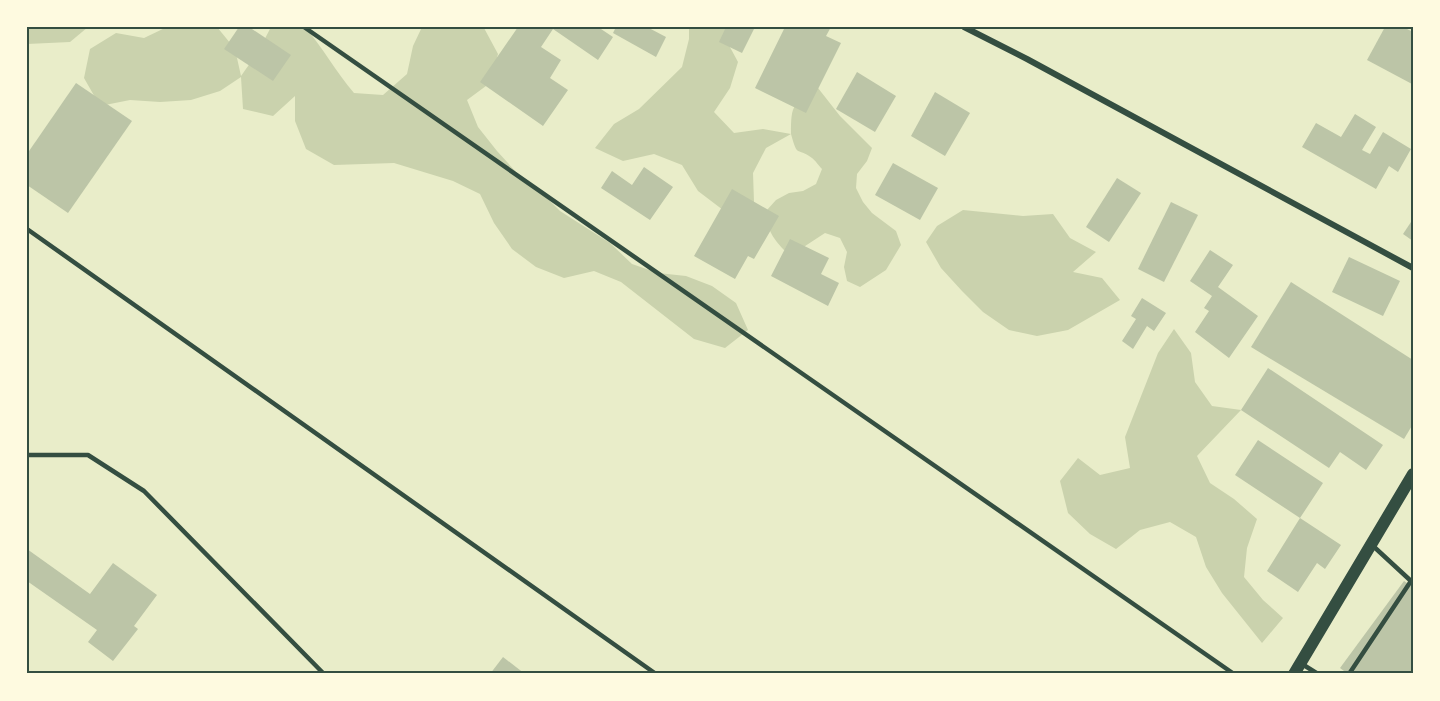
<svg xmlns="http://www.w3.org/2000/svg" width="1440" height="701" viewBox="0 0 1440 701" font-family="'Space Grotesk',sans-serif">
  <rect width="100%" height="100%" fill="#e9edc9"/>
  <g fill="#cad2ad">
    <path d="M27,27H88L70,42L27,44Z"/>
    <path d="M167,27H217L235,49L241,76L258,52L271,27H305C323,48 336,72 354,93L383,95L407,74L413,46L422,27L484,28L498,54L490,83L467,100L478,127L497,151L516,172L538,189L560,211L610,243L632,264L658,273L686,276L712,286L736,303L748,330L725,348L694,339L621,282L594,271L564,278L536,267L512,249L494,223L480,194L453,181L394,163L334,165L306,149L295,121V96L273,116L243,109L241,77L220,91L191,100L160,102L130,100L100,106L84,78L90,49L116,33L144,38Z"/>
    <path d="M689,27H739L724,36L738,62L730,88L714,112L734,133L763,129L791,134C791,103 793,105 818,88L840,116L872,148L867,161L857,174L856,188L863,202L872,213L896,231L901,245L886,270L860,287L847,281L844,267L847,252L840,238L825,233L799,250H784C771,236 767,229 767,210L776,200L789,193L803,191L816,184L822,169C819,166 815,160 812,158C796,146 798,159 791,134L766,148L753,173L754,202L723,210L698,191L682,165L654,154L623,161L595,148L614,124L639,109L682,67L689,39Z"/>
    <path d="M963,210L1023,216L1053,214L1070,238L1096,252L1073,272L1102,278L1120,300L1068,330L1037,336L1009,330L983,312L962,291L941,268L926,242L937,226Z"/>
    <path d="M1174,329L1191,353L1195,382L1212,406L1241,410L1197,456L1210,483L1234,499L1257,519L1247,548L1244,577L1263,600L1283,618L1262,643L1222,593L1206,567L1196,537L1170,522L1140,530L1116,549L1090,534L1068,513L1060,481L1078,458L1100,475L1130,468L1125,437L1158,353Z"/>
  </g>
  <g fill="#bcc5a7">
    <path d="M239,27H249L291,55L273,81L224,49Z"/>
    <path d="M518,27H598L613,37L598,60L553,29L541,47L561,60L550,78L568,90L543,126L480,82Z"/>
    <path d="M616,27H647L666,37L656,57L613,33Z"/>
    <path d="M726,27H755L742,53L719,42Z"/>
    <path d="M785,27H831L826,36L841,43L806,113L755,88Z"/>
    <path d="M1385,27H1403L1413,32L1412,84L1367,60Z"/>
    <path d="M857,72L896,96L875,132L836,109Z"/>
    <path d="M76,83L132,121L68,213L27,185V154Z"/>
    <path d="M935,92L970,113L945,156L911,136Z"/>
    <path d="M1355,114L1376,127L1362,150L1370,154L1383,132L1411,149L1398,172L1389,166L1376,189L1302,147L1316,123L1341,137Z"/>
    <path d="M893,163L938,188L920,220L875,195Z"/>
    <path d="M644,167L673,187L650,220L601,188L612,171L632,185Z"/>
    <path d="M1117,178L1141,193L1109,242L1086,227Z"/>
    <path d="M732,189L779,216L754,259L748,256L735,279L694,256Z"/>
    <path d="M1171,202L1198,215L1164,282L1138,269Z"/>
    <path d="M1413,219V241L1403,234Z"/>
    <path d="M790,239L829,258L821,274L839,283L828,306L771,276Z"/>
    <path d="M1210,250L1233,265L1218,287L1258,316L1229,358L1195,332L1209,311L1204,308L1212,296L1190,281Z"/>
    <path d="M1349,257L1400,281L1383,316L1332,292Z"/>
    <path d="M1291,282L1413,360V424L1404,439L1251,347Z"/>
    <path d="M1142,298L1166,313L1154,331L1147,326L1133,349L1122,341L1136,319L1131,316Z"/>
    <path d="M1268,368L1383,445L1366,470L1340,452L1329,468L1241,410Z"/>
    <path d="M1258,440L1323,483L1300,518L1341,545L1325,569L1317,563L1298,592L1267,571L1300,518L1235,475Z"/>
    <path d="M27,549L90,594L113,563L157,595L134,626L138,629L113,661L88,642L97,630L27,581Z"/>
    <path d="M1404,581L1413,587V674H1348L1340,668Z"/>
    <path d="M503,657L525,674H490Z"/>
  </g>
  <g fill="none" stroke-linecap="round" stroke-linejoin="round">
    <g stroke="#344e41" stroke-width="4.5">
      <path d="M304,27L1234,674"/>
      <path d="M27,229L656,674"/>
      <path d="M27,455H88L144,491L324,674"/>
      <path d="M1302,664L1318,674"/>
      <path d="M1349,674L1411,581L1372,545"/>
    </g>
    <path stroke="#344e41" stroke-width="6" d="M964,27L1027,59L1413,268"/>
    <path stroke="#344e41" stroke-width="12" d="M1294,674L1413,474"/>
  </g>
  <rect width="1440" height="701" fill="none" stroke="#fefae0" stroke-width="57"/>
  <rect x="28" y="28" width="1384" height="644" fill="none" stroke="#344e41" stroke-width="2"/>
</svg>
